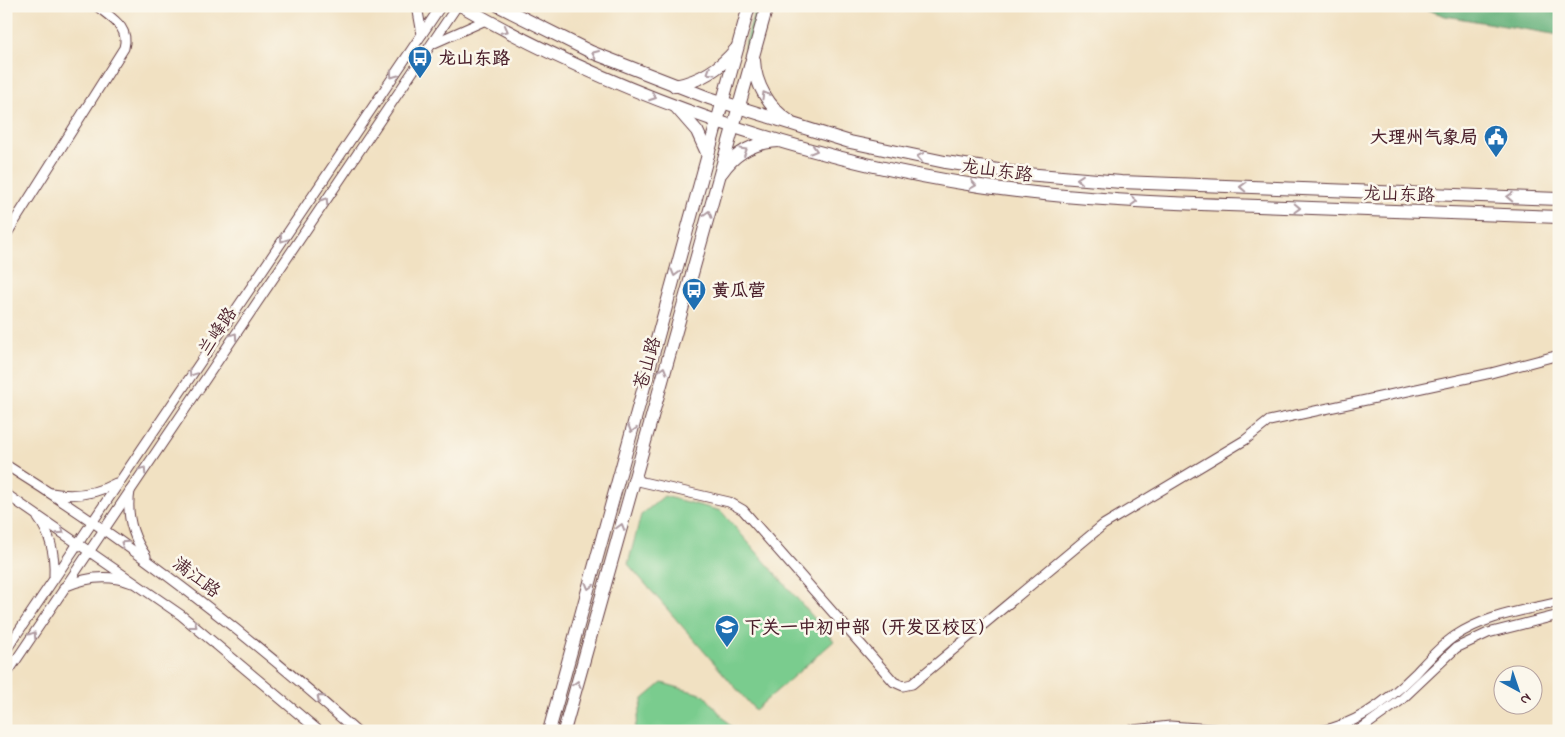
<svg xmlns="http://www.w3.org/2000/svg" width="1565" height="737" viewBox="0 0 1565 737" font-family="'Indie Flower','LXGW WenKai TC',sans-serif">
  <rect width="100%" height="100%" fill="#fbf7ec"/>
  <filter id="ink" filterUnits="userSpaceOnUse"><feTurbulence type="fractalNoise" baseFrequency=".02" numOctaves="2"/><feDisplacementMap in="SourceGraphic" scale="10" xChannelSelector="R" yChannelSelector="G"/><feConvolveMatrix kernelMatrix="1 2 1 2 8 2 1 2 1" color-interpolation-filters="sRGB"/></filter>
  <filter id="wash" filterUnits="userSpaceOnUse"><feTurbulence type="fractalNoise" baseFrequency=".0096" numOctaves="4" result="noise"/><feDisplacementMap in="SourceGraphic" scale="20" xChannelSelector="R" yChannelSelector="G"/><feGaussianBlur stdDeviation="1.12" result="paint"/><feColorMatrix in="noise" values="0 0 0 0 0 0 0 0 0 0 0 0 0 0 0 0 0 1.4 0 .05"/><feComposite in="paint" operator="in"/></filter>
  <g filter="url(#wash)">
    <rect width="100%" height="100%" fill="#f1e1c2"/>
    <g fill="#7acc8e" stroke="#62765c">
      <path d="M756,6H761L749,51L744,48Z"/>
      <path d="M664,496L721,511L834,641L755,710L628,564L641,515Z"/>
      <path d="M662,683L704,695L735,731H634L643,699Z"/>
    </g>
    <path fill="#63b079" stroke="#566852" d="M1417,6H1559V35L1445,16Z"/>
  </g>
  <g filter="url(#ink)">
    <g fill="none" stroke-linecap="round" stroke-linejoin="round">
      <defs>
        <g id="street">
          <path d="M417,6L422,34"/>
          <path d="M432,44L486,20"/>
          <path d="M6,235L124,48C130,27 111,18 97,6"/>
          <path d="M6,465C133,544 245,632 356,731"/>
          <path d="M634,480L729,502L743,510L894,682L903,686L912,684L1103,525L1245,440L1269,421L1491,373L1559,355"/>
          <path d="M130,491C126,515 132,536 146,556"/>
          <path d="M51,493C74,497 96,494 116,483"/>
          <path d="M6,494L181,615L319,731"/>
          <path d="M38,518C51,535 55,555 54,576"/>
          <path d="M64,587C86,577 109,574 132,583"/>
          <path d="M6,650L441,6"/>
          <path d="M6,675L457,6"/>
          <path d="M1124,731L1170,726L1238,731"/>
          <path d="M1320,731C1357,725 1390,699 1416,673C1428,660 1440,646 1455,636C1486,615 1523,611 1559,602"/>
          <path d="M1358,731L1400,701L1456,648L1488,633L1559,615"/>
        </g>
        <g id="secondary">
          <path d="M462,6C618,96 802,159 980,186C1072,200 1165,203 1258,206C1358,210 1458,214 1559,217"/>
          <path d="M499,6L591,52L709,98L850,142L945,162L1026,174L1121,182L1559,199"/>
          <path d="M754,60C755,84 769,108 789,121"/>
          <path d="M675,86C700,81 720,69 736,49"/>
          <path d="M676,107L697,131L708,155"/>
          <path d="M722,172C735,153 755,142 779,141"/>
          <path d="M549,731L749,6"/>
          <path d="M564,731L767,6"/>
        </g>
      </defs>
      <use href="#street" stroke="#633c42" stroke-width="11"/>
      <use href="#secondary" stroke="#633c42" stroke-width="14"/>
      <use href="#street" stroke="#fff" stroke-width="9"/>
      <use href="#secondary" stroke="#fff" stroke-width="12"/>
    </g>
    <defs><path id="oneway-chevron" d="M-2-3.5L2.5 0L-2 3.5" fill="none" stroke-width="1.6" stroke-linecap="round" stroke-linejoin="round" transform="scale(1.25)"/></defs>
    <g stroke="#ae9aa0">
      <use href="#oneway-chevron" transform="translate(505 30) rotate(28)"/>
      <use href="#oneway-chevron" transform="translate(595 54) rotate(-156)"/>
      <use href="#oneway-chevron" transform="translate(710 72) rotate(148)"/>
      <use href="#oneway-chevron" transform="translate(393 75) rotate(125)"/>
      <use href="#oneway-chevron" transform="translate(765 95) rotate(-120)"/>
      <use href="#oneway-chevron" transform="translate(653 97) rotate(20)"/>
      <use href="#oneway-chevron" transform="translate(814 150) rotate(17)"/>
      <use href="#oneway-chevron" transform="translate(744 151) rotate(-31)"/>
      <use href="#oneway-chevron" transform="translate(920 157) rotate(-170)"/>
      <use href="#oneway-chevron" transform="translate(1080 179) rotate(-175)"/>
      <use href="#oneway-chevron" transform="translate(973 185) rotate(9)"/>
      <use href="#oneway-chevron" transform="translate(1243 187) rotate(-178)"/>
      <use href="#oneway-chevron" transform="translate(1510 197) rotate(-178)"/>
      <use href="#oneway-chevron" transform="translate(325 201) rotate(-56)"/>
      <use href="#oneway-chevron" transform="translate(1134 201) rotate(3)"/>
      <use href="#oneway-chevron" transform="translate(1297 208) rotate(2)"/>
      <use href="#oneway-chevron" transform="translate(708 214) rotate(-74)"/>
      <use href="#oneway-chevron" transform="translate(283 239) rotate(124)"/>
      <use href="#oneway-chevron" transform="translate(675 273) rotate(105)"/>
      <use href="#oneway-chevron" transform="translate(234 336) rotate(-56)"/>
      <use href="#oneway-chevron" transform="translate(663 370) rotate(-74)"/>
      <use href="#oneway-chevron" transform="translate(192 373) rotate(124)"/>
      <use href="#oneway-chevron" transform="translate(632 429) rotate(106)"/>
      <use href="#oneway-chevron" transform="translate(143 470) rotate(-56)"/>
      <use href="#oneway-chevron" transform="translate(621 527) rotate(-74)"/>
      <use href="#oneway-chevron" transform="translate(61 531) rotate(34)"/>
      <use href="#oneway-chevron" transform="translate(124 544) rotate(-145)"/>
      <use href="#oneway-chevron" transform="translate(589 586) rotate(105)"/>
      <use href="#oneway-chevron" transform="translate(194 625) rotate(38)"/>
      <use href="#oneway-chevron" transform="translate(33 635) rotate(-57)"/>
      <use href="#oneway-chevron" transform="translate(577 684) rotate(-74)"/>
      <use href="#oneway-chevron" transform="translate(320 698) rotate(-139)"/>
    </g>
  </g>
  <defs>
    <symbol id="bus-pin" viewBox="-11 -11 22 30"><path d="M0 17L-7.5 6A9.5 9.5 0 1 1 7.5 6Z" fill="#1f6fb2" stroke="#fbf7ec"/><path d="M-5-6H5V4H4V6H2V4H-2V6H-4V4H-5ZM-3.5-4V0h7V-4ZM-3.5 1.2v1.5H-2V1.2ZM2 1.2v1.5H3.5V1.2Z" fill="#fff"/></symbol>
    <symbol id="civic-pin" viewBox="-11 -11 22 30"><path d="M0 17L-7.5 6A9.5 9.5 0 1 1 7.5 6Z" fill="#1f6fb2" stroke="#fbf7ec"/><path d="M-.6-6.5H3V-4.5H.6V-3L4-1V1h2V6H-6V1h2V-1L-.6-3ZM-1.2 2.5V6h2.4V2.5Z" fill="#fff"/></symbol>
    <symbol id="school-pin" viewBox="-11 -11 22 30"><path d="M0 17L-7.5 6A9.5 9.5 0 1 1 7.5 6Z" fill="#1f6fb2" stroke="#fbf7ec"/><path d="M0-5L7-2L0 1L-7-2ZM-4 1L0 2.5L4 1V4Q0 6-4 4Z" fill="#fff"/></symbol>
  </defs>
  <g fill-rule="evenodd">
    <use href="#bus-pin" x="406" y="44" width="28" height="38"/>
    <use href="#civic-pin" x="1482" y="123" width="28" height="38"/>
    <use href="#bus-pin" x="680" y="276" width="28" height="38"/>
    <use href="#school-pin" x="713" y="613" width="28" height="38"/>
  </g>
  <g text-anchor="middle" stroke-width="5" stroke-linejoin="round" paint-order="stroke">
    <g font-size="18" font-weight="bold" fill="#4a1f2b" stroke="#fbf7ec" text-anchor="start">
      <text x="438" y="64">龙山东路</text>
      <text x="1478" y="143" text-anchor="end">大理州气象局</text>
      <text x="712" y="296">黄瓜营</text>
      <text x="744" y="633">下关一中初中部（开发区校区）</text>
    </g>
    <g font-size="18" fill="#4a1f2b" stroke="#fbf7ec">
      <text transform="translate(997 170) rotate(8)" y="6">龙山东路</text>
      <text transform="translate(1399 194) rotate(2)" y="6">龙山东路</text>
      <text transform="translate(217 331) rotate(-56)" y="6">兰峰路</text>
      <text transform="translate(647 363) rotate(-74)" y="6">苍山路</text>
      <text transform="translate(197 577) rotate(37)" y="6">满江路</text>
    </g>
  </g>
  <rect width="1565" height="737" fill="none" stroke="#fbf7ec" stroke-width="25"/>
  <g transform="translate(1518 690) rotate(140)"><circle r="24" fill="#fbf7ec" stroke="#b4a19f"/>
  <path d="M0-4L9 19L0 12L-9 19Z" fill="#1f6fb2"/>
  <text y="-8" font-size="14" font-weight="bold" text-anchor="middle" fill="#4a1f2b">N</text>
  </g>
</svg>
